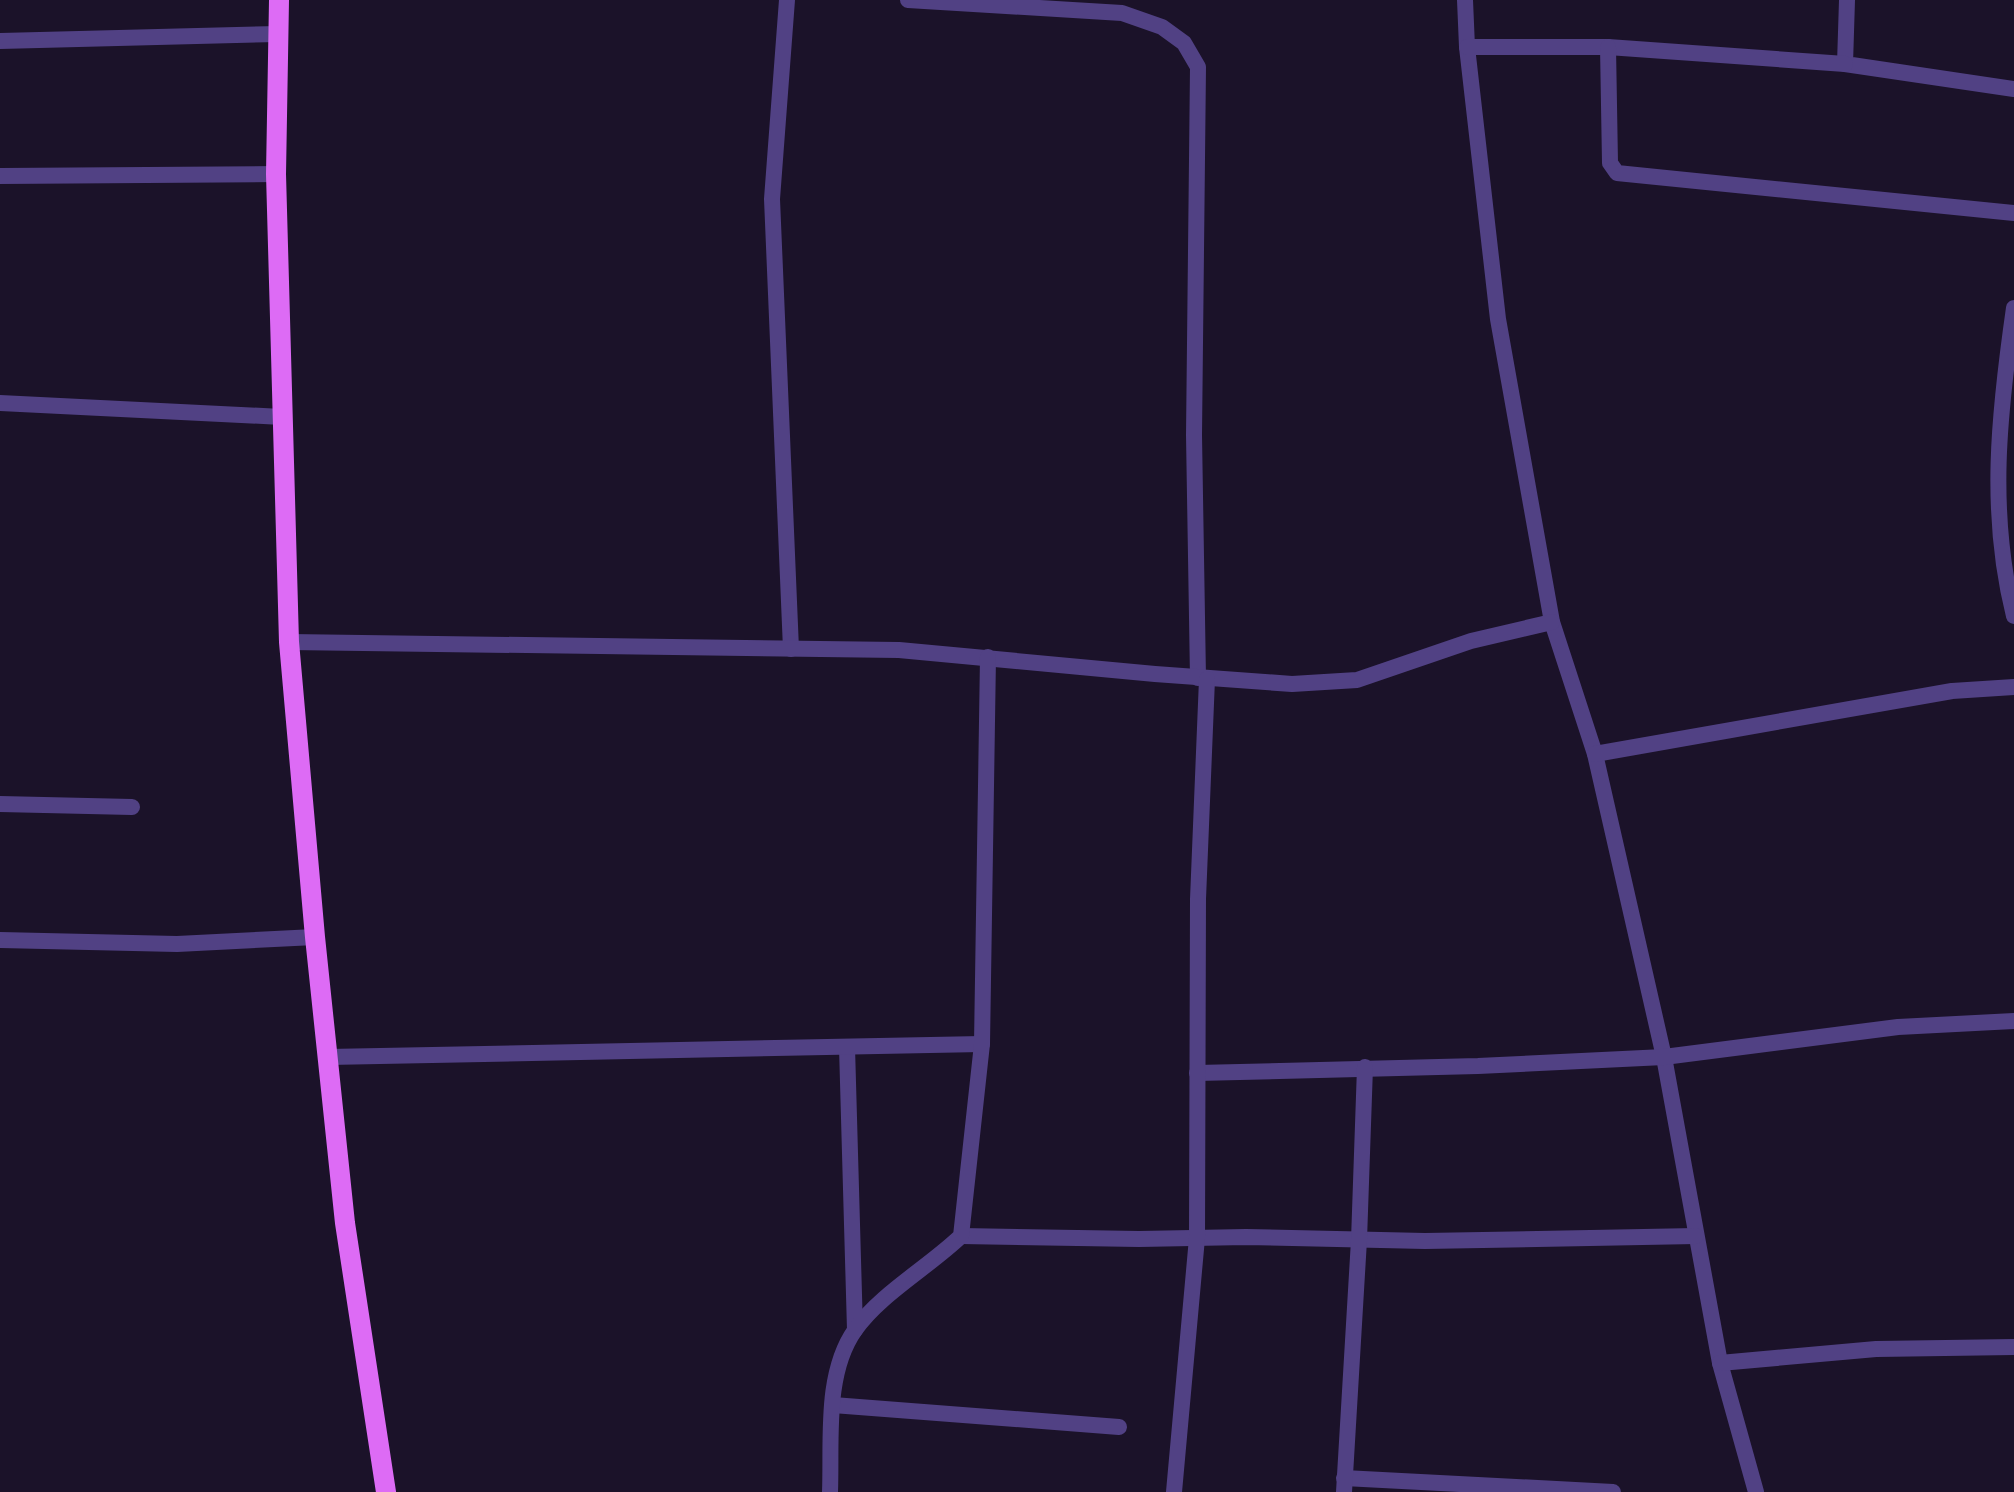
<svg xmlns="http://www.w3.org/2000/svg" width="2014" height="1492" viewBox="0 0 2014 1492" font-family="'IBM Plex Sans',sans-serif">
  <rect width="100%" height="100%" fill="#1b1229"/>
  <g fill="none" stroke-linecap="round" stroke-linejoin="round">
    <g stroke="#514184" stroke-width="16">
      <path d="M787,0L772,199L791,649"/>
      <path d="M908,0L1122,13L1162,27L1184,43L1198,67L1194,435L1198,678"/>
      <path d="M1465,0L1467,47L1498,319L1552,622L1595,754L1664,1057L1720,1363L1756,1492"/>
      <path d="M1847,0L1845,64L2014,89"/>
      <path d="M0,41L278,34"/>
      <path d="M1467,47H1608L1845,64"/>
      <path d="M1608,47L1610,163L1617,173L2014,213"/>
      <path d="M0,176L276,174"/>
      <path d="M2014,308C1999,413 1988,512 2014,616"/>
      <path d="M0,403L282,417"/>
      <path d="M289,642L899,650L1155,674L1292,684L1357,680L1471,641L1552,622"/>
      <path d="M1595,754L1952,691L2014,687"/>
      <path d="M0,804L132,807"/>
      <path d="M0,940L177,944L315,937"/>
      <path d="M847,1047L855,1330"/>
      <path d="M328,1057L982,1044"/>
      <path d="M1197,1073L1478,1066L1664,1057L1898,1027L2014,1021"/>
      <path d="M961,1236L1139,1239L1246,1237L1425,1241L1696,1236"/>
      <path d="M1720,1363L1876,1349L2014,1347"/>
      <path d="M833,1405L1119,1427"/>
      <path d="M1344,1478L1613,1492"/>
      <path d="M830,1492C832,1441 824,1374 855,1330C879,1295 930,1266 961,1236L982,1044L988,657"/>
      <path d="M1174,1492L1197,1238L1198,899L1207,679"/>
      <path d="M1344,1492L1359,1240L1365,1067"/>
    </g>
    <path stroke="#dd6bf5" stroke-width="20" d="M279,0L276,174L289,642L315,937L345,1223L386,1492"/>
  </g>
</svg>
